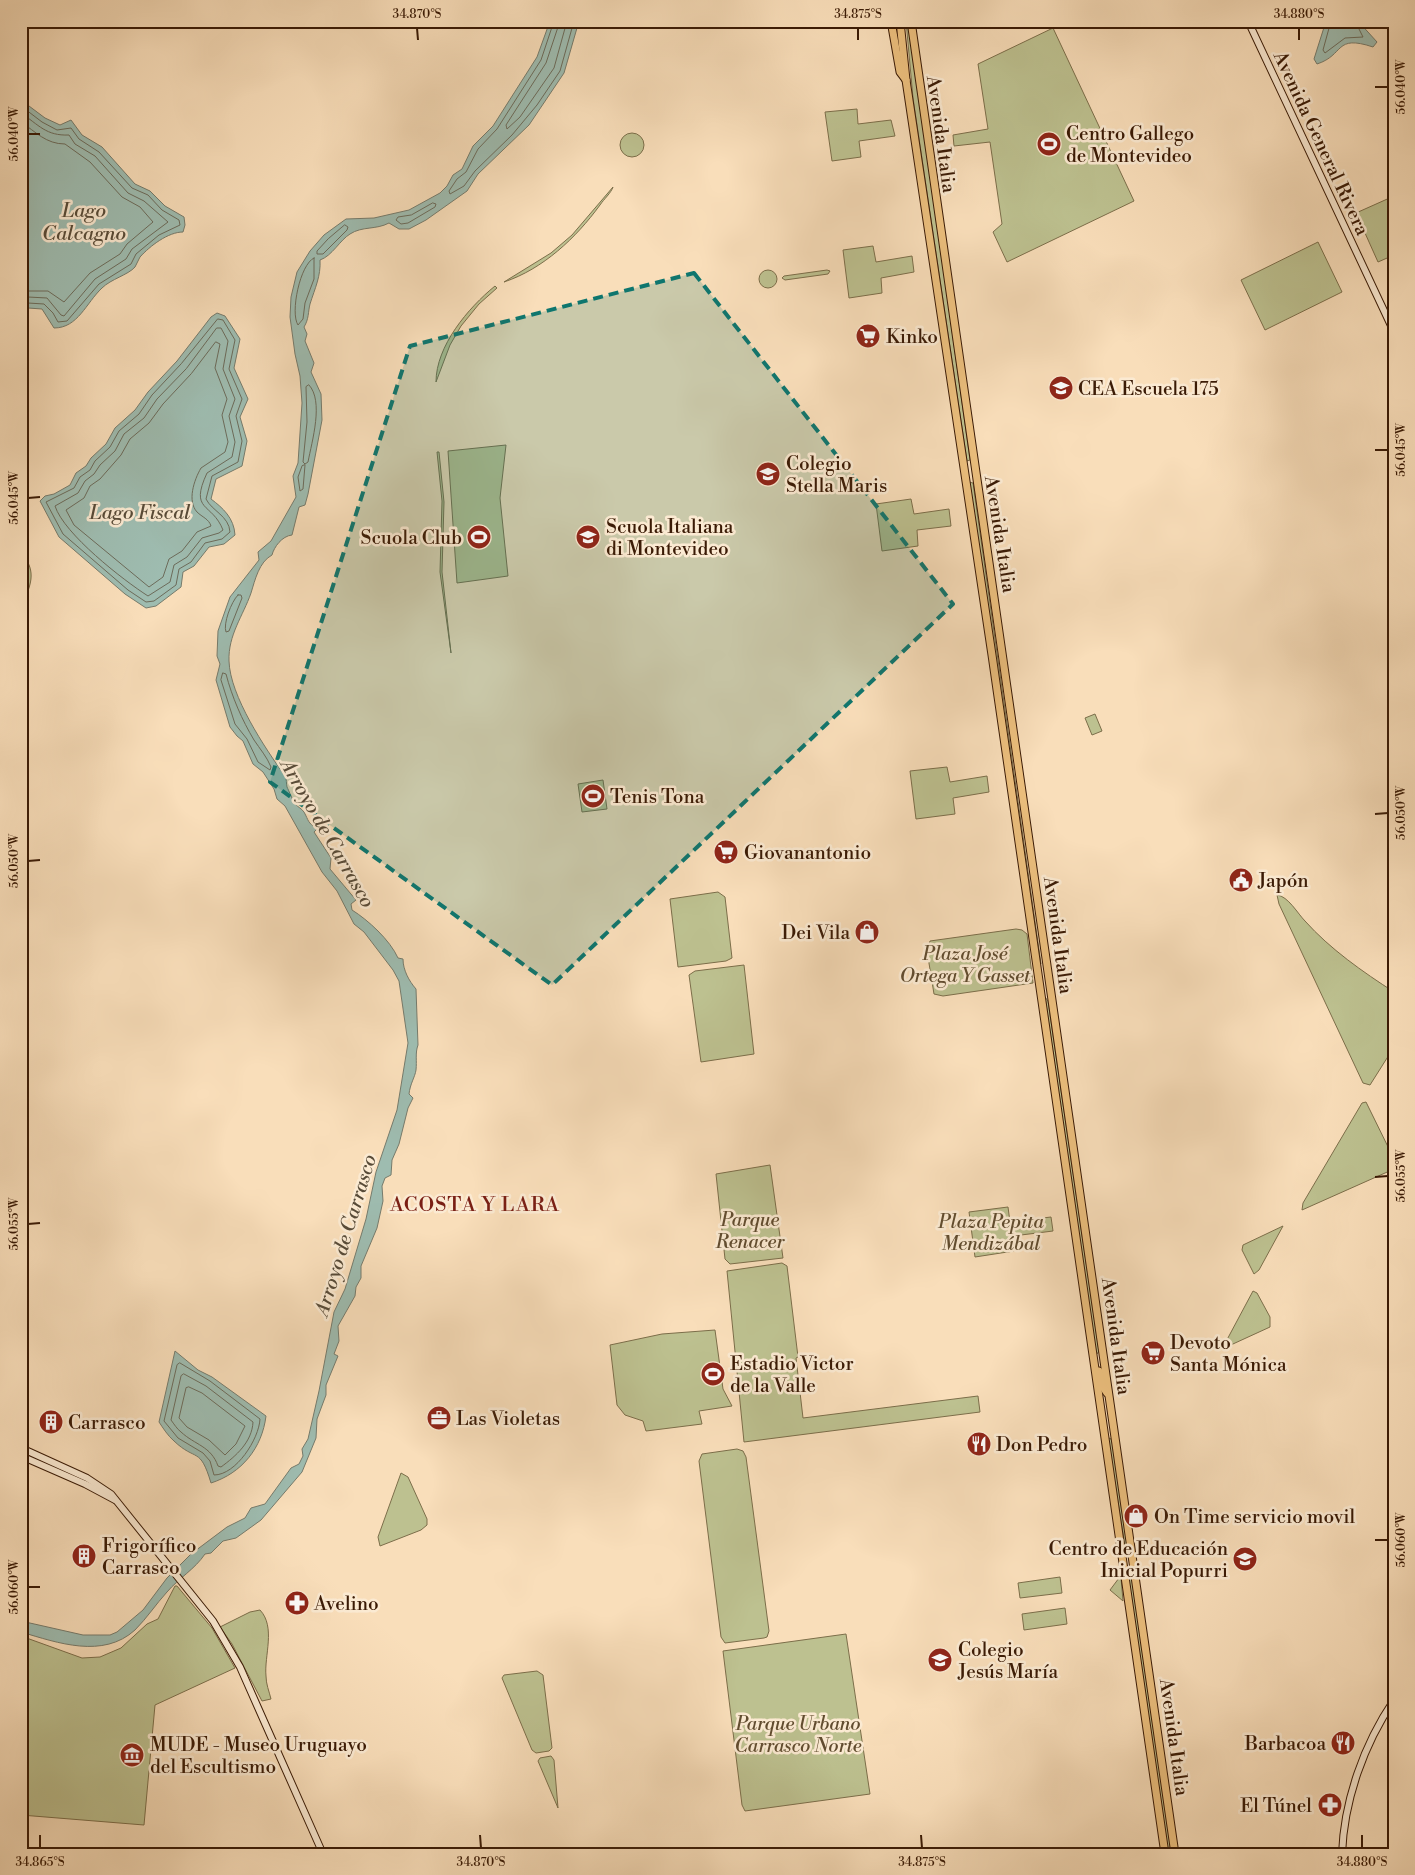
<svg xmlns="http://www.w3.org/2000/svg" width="1415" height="1875" viewBox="0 0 1415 1875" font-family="'Libre Bodoni',serif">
  <rect width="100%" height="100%" fill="#f9deba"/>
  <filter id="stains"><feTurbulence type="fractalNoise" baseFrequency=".004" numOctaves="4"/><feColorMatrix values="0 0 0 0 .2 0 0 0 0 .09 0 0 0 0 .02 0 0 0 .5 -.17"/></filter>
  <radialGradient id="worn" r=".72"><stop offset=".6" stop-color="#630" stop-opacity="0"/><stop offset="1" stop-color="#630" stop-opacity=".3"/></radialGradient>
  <g fill="#bdc190" stroke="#7c6e4a">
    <path d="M906,21H909L970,460L967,461L913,98Z"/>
    <path d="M1053,28L1134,201L1007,262L993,232L1002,224L990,142L954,146L953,135L988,129L978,64Z"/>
    <path d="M857,109L858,124L891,120L895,136L859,141L861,157L832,161L825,112Z"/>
    <circle cx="632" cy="145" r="12"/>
    <path d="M613,187C611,193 604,199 600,205C576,238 543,269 504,282L551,253L572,235Z"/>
    <path d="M1394,196V255L1378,262L1356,213Z"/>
    <path d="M1318,242L1342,292L1265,330L1241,280Z"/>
    <path d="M873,246L876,262L912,256L914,272L881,278L882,293L849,298L843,250Z"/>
    <circle cx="768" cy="279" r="9"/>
    <path d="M827,270L830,271L828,274L785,280L782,278L784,276Z"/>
    <path d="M495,286L497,288L479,304L461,326L450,345L436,382C436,346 468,308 495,286Z"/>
    <path d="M506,445L500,498L508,576L457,583L448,451Z"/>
    <path d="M437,452H439L444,502L442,572L451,653L440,572L442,501Z"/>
    <path d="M969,482L973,483L1041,964H1039Z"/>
    <path d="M911,499L914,514L949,509L951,526L917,530L918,546L882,551L876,504Z"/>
    <path d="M25,558C37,574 29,590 21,606V562Z"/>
    <path d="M1095,714L1102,731L1092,735L1085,718Z"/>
    <path d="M947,767L950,782L987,776L989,792L953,798L955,814L916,819L910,771Z"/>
    <path d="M603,780L607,809L582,812L578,784Z"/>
    <path d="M718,892L725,897L732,958L726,961L678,967L670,899Z"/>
    <path d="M1277,895C1288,896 1298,914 1305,921C1330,949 1363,972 1394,992V1047L1370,1085L1363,1083L1279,904Z"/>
    <path d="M1016,929L1022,930L1027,934L1033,983L943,996L934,994L927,951L930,941Z"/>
    <path d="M744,965L754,1054L701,1062L689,975L695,971Z"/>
    <path d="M1045,997L1048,1001L1099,1351L1097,1354L1095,1353Z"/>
    <path d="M1366,1102L1394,1159V1169L1302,1210L1303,1203L1362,1103Z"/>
    <path d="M770,1165L783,1258L730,1264L725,1259L716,1174Z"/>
    <path d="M1008,1207L1010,1222L1051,1217L1053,1231L1013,1236L1014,1251L975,1257L969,1212Z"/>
    <path d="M1283,1226L1259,1270L1254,1274L1242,1250L1243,1245Z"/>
    <path d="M782,1263L787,1266L798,1357L796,1358L803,1418L978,1396L980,1412L744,1442L727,1271Z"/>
    <path d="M1253,1291L1257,1293L1270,1317V1327L1222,1349Z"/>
    <path d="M715,1330L723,1389L732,1406L699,1411L702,1424L646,1431L643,1421L625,1415L617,1405L610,1345L662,1334Z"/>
    <path d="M1110,1438L1112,1441L1128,1550L1126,1552L1108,1439Z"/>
    <path d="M737,1449L743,1451L746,1457L769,1631L767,1637L764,1638L725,1643L721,1637L699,1461L702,1454Z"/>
    <path d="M401,1473L408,1477L427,1519V1525L421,1530L380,1546L378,1537Z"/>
    <path d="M1129,1572L1132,1574L1173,1854H1168L1128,1574Z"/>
    <path d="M1060,1577L1062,1593L1020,1598L1018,1583Z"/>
    <path d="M1119,1578H1121L1123,1601L1110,1590Z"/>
    <path d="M175,1586H177L212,1628L235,1668L155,1705L144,1825L21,1815V1636L82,1658L100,1657L121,1648L147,1624L158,1619Z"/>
    <path d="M1065,1608L1067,1624L1024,1630L1022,1614Z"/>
    <path d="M260,1610C276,1627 264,1656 266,1676C266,1684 269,1691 271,1699L262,1701L232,1644L220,1627L250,1612Z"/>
    <path d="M846,1634L870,1794L745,1811L742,1805L723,1651Z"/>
    <path d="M537,1671L543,1675L552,1748L549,1751L536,1753L532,1750L502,1678L504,1675Z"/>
    <path d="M551,1756L554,1760L558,1808L538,1761L540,1758Z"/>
  </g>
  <g fill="#9ebcb0" stroke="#767b6c">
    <path d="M550,21H579L564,73L529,125L478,174L467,191L426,220L409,229H399L389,223C376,230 362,226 350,234C340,240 332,256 320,260C321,276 315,288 310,304C308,312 309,319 304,327L307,334L305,341L314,363L311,372L321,394L322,420L308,494L305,505L299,507L292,535C282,536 274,547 272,555C259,562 255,580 251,593C243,616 228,635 229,661C230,696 265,748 285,776C287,780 286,783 287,787C289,791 293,801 295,804C298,807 302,809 304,812C309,821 307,822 317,829L314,832L331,858L330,869L356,900L351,904L352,910C368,920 390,940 398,958L403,959C403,970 409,981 416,989L418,1045C415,1053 417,1061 416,1070C415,1077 410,1084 409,1094L413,1098L408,1108L399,1144L392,1160L391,1175L385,1178L382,1186L383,1201L377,1228L361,1266V1278L356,1287L355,1296L338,1326L339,1341L334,1354L338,1356L326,1385V1395L317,1419L316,1438L302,1472L261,1520L236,1538L223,1541L211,1553L205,1554C195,1569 179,1578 167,1592C156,1604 147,1618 135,1630C103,1659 58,1643 21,1632V1621L83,1635H110L117,1632L143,1610L167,1578L191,1554L227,1527L245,1518L251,1508L265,1504L291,1468L299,1464L303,1456L302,1449L308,1439L319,1391L334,1312L345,1289L366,1219L376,1172L397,1110L408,1043L399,981L393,970L364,932L354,924L337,891L322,872L285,806L277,799L274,789L263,772L253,764L243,741L237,736L230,727L216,680L220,664L217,656L218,631L230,597L259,560L258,552L271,541L296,497L293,476L298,463L302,403L300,376L295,354L290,317L291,297L297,272L310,251L324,235L346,219L374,218L409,210L440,193L447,186L453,175L462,169L473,146L493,126L537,57Z"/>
    <path d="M1326,21H1358L1377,42L1373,47C1334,34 1345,55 1317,64L1314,59Z"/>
    <path d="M21,100L45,118L60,125L71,120L82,135L102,147L135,184L150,191L165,206L184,217L185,225L183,232C168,232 150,246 140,257C138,260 137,264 135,267C128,275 111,279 102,288C86,303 78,328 54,328L42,309L28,308L21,313Z"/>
    <path d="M217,313L225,316L240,339L234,368L248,399L240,417L247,441L242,466L216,479L211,499C223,508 234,518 235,535L224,544L209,547L194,566L183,572L181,587L156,606L146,608L125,594L59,537L40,501L45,496L54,494L70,485L76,473L86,466L91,458L106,444L115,428L135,410L148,392L177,361L211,317Z"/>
    <path d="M175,1351L198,1370L212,1377L266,1416C262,1448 242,1473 211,1483C200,1446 196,1462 174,1441C168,1436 163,1428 159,1422Z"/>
  </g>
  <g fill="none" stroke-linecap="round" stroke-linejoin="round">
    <g stroke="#6c6b5a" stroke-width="1">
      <path d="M554,21L541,60L497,129L478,149L466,172L457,179L449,191L450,194L464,186L475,171L512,135L537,105L560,71L574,21"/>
      <path d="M560,21L546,63L506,125L507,129L520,117L554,68L567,21"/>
      <path d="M1331,21L1323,50L1325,53L1345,38L1363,37L1355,21"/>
      <path d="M21,106L42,122L57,130L71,128L79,139L99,152L132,188L148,195L162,210L179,220L180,225L159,235L136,254L131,264L99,284L67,321L58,322L53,313L44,304L28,303L21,307"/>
      <path d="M21,113C39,125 46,136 69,135L75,144L95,156L128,193L144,201L168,222L132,249L126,259L95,279L64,316L61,315L47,298L28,297L21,299"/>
      <path d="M21,122C36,132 46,144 65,144L90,162L122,197L140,207L153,222L127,244L120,254L90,273L64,302L48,291H21"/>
      <path d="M433,203L436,204L435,207L408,223L401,224L396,220L398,217L411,215Z"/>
      <path d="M345,225L348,227L347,230L323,254H317V251L328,239Z"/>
      <path d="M314,258V279L305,303L303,319L298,325C290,313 300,264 314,258Z"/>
      <path d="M218,319L223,320L235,340L229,369L242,399L236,416L242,441L238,462L212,476L206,499C212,511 229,516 230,532L222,539L205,543L191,562L179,569L176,585L154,601L146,602L128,590L63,534L46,502L74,488L80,477L90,470L95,461L110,447L119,431L139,414L152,395L181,364Z"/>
      <path d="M217,328H221L228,341L223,369L235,399L229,416L235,442L232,457L207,473C189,512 212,502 223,530L219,533L202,538L187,557L174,565L170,582L148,596C123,580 64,534 55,506L78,493L85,481L94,474L100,465L115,451L124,434L144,418L157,399L186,369Z"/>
      <path d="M216,342L220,344L215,368L227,399L222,415L228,442L225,452L201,468C194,480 187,501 197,512C202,517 209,519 211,526L197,532L182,551L169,559L163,577L149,587L74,525L66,510L84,498L90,486L100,479L121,455L130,439L149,423L163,404L191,374Z"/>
      <path d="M309,385C324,401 312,441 308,462L305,464L303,462L307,422L306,387Z"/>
      <path d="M305,465L303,489L300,491L298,477L302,466Z"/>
      <path d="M238,595H241L242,598L229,631L226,632C223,624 231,602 238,595Z"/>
      <path d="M223,673L226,674C232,697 242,720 254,740C260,749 267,757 271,767L270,770L258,762L247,739L235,724L221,680Z"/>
      <path d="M180,1363L210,1381L260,1419C259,1439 236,1475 214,1475L210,1461L203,1453L178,1438L164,1421L177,1365Z"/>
      <path d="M184,1374L206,1386L253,1422C252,1442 236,1456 221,1467L218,1466C211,1446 195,1445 181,1432C177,1429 174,1424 171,1420L181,1376Z"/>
      <path d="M189,1387L202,1393L245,1426L236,1444L225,1455L209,1440L187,1427L179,1418L186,1388Z"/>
    </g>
    <defs>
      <g id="secondary">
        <path d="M1248,21L1394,332"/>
        <path d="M21,1448L87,1478L111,1494L213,1621L240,1667L323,1854"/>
        <path d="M21,1456L85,1484L115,1500"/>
        <path d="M1342,1854C1344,1800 1364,1744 1394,1700"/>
      </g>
      <g id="primary">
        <path d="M891,21L900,72L906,80"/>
        <path d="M900,21L906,80L992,655L1165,1854"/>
        <path d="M911,21L1175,1854"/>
        <path d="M1099,1371L1103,1387L1107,1393"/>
      </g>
    </defs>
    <use href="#secondary" stroke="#3a1a05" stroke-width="8"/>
    <use href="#primary" stroke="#3a1a05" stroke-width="9"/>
    <use href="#secondary" stroke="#fbead2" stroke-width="6"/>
    <use href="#primary" stroke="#ecbf7d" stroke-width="7"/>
  </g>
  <path fill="#0f766e" fill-opacity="0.2" stroke="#0f766e" stroke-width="4" stroke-dasharray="10 6" stroke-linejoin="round" d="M694,273L953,604L552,985L270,782L410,346Z"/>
  <path fill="none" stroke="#3a1a05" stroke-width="2" d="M417,28L418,40M858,28V40M1299,28V40M1375,87H1388M28,134H40M1375,450H1388M28,498L40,497M1375,814L1388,813M28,861L40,860M1375,1177L1388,1176M28,1224L40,1223M1375,1540H1388M28,1587H40M40,1835V1848M480,1835L481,1848M921,1835L922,1848M1362,1835V1848"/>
  <defs>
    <symbol id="stadium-disc" viewBox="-11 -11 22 22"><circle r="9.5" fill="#8f2418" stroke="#fbead2"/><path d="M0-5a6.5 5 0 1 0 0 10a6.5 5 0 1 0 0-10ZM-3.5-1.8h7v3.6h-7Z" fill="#fff"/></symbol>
    <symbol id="supermarket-disc" viewBox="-11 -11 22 22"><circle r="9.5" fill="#8f2418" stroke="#fbead2"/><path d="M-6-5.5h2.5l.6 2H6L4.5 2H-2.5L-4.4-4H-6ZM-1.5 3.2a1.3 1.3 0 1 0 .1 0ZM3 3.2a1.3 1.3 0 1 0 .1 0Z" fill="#fff"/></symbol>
    <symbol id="school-disc" viewBox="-11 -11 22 22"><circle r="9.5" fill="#8f2418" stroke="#fbead2"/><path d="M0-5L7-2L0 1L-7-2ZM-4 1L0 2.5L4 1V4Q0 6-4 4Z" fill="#fff"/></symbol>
    <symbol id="civic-disc" viewBox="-11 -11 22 22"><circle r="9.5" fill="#8f2418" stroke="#fbead2"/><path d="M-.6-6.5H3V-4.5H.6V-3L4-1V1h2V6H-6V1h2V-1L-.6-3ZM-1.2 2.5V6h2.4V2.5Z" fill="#fff"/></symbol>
    <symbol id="shop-disc" viewBox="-11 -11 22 22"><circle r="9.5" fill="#8f2418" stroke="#fbead2"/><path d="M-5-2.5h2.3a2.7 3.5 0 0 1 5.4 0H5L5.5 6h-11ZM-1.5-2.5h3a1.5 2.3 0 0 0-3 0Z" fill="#fff"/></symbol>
    <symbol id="office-disc" viewBox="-11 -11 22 22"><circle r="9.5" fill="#8f2418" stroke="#fbead2"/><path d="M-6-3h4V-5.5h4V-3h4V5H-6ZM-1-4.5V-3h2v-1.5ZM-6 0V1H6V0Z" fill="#fff"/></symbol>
    <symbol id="building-disc" viewBox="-11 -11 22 22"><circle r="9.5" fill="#8f2418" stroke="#fbead2"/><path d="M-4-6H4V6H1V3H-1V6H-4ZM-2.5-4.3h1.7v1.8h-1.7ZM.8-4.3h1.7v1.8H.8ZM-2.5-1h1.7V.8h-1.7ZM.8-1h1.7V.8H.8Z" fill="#fff"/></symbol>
    <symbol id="restaurant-disc" viewBox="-11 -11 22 22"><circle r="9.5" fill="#8f2418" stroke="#fbead2"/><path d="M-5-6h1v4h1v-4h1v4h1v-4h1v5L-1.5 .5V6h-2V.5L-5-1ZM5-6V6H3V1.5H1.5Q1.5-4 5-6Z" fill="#fff"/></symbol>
    <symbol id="pharmacy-disc" viewBox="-11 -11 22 22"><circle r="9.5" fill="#8f2418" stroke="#fbead2"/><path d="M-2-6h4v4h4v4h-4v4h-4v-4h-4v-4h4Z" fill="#fff"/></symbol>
    <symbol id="museum-disc" viewBox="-11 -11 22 22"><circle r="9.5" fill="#8f2418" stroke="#fbead2"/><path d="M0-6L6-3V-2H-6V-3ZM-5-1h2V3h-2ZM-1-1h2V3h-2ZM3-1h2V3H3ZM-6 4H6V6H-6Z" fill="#fff"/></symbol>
  </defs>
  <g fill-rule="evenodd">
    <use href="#stadium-disc" x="1035" y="130" width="28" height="28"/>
    <use href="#supermarket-disc" x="854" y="322" width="28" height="28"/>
    <use href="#school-disc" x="1047" y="374" width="28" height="28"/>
    <use href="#school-disc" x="754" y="460" width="28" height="28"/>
    <use href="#stadium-disc" x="465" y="523" width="28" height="28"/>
    <use href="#school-disc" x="574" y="523" width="28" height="28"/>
    <use href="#stadium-disc" x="579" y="782" width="28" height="28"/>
    <use href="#supermarket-disc" x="712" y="838" width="28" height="28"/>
    <use href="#civic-disc" x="1227" y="866" width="28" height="28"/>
    <use href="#shop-disc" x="853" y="918" width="28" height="28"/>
    <use href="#supermarket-disc" x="1139" y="1339" width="28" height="28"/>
    <use href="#stadium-disc" x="699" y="1360" width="28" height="28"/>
    <use href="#office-disc" x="425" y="1404" width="28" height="28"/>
    <use href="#building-disc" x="37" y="1408" width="28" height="28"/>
    <use href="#restaurant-disc" x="965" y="1430" width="28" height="28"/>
    <use href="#shop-disc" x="1122" y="1502" width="28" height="28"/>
    <use href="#building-disc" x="70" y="1542" width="28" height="28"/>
    <use href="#school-disc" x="1231" y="1545" width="28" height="28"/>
    <use href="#pharmacy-disc" x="283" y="1589" width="28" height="28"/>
    <use href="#school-disc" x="926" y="1646" width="28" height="28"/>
    <use href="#restaurant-disc" x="1329" y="1729" width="28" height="28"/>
    <use href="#museum-disc" x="118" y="1741" width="28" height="28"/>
    <use href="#pharmacy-disc" x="1316" y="1791" width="28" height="28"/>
  </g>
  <g text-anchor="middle" stroke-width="5" stroke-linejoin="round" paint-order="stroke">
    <g font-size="19" fill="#3a1a05" stroke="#fbead2" text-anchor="start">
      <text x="1066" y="140">Centro Gallego<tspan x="1066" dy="22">de Montevideo</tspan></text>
      <text x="886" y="343">Kinko</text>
      <text x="1078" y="395">CEA Escuela 175</text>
      <text x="786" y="470">Colegio<tspan x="786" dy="22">Stella Maris</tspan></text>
      <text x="606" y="533">Scuola Italiana<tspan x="606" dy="22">di Montevideo</tspan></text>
      <text x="462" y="544" text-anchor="end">Scuola Club</text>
      <text x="610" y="803">Tenis Tona</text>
      <text x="744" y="859">Giovanantonio</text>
      <text x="1258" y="887">Japón</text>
      <text x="850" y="939" text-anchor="end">Dei Vila</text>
      <text x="1170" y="1349">Devoto<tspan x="1170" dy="22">Santa Mónica</tspan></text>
      <text x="730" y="1370">Estadio Victor<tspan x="730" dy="22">de la Valle</tspan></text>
      <text x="456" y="1425">Las Violetas</text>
      <text x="68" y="1429">Carrasco</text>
      <text x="996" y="1451">Don Pedro</text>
      <text x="1154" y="1523">On Time servicio movil</text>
      <text x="102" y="1552">Frigorífico<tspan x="102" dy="22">Carrasco</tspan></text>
      <text x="1228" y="1555" text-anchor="end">Centro de Educación<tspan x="1228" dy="22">Inicial Popurri</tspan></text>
      <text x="314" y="1610">Avelino</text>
      <text x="958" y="1656">Colegio<tspan x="958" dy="22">Jesús María</tspan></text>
      <text x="1326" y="1750" text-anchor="end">Barbacoa</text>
      <text x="150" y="1751">MUDE - Museo Uruguayo<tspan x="150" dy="22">del Escultismo</tspan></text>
      <text x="1312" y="1812" text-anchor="end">El Túnel</text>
    </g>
    <g font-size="19" fill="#3a1a05" stroke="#fbead2">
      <text transform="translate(942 134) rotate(82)" y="7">Avenida Italia</text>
      <text transform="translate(1322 143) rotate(65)" y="7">Avenida General Rivera</text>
      <text transform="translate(1001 534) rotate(81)" y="7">Avenida Italia</text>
      <text transform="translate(1059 935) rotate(82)" y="7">Avenida Italia</text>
      <text transform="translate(1117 1336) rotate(82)" y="7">Avenida Italia</text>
      <text transform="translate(1175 1737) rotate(82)" y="7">Avenida Italia</text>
    </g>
    <g font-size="19" font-style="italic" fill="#614c2f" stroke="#fbead2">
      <text x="965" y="960">Plaza José<tspan x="965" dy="22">Ortega Y Gasset</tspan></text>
      <text x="750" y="1226">Parque<tspan x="750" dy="22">Renacer</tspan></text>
      <text x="991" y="1228">Plaza Pepita<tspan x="991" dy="22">Mendizábal</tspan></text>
      <text x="798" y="1730">Parque Urbano<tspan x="798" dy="22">Carrasco Norte</tspan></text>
    </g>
    <g font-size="20" font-style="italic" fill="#584b38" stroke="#fbead2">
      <text x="84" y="217">Lago<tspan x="84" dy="23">Calcagno</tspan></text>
      <text x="140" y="519">Lago Fiscal</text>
      <text transform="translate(328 833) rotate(60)" y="7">Arroyo de Carrasco</text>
      <text transform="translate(345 1235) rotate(-73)" y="7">Arroyo de Carrasco</text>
    </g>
    <g font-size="20" letter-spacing="1" fill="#7a1f14" stroke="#fbead2">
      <text x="475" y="1211">ACOSTA Y LARA</text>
    </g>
  </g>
  <rect width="1415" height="1875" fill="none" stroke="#f9deba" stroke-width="55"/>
  <rect x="28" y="28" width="1360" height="1820" fill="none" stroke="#3a1a05" stroke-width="2"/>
  <g font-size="12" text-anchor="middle" fill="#3a1a05">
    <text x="417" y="18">34.870°S</text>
    <text x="858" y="18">34.875°S</text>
    <text x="1299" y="18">34.880°S</text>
    <text transform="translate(1401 87) rotate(-90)" y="4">56.040°W</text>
    <text transform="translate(14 134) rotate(-90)" y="4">56.040°W</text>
    <text transform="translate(1401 450) rotate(-90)" y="4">56.045°W</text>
    <text transform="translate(14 498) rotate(-90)" y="4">56.045°W</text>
    <text transform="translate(1401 813) rotate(-90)" y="4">56.050°W</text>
    <text transform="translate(14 861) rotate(-90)" y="4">56.050°W</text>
    <text transform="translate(1401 1176) rotate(-90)" y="4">56.055°W</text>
    <text transform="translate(14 1224) rotate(-90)" y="4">56.055°W</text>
    <text transform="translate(1401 1540) rotate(-90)" y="4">56.060°W</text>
    <text transform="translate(14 1587) rotate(-90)" y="4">56.060°W</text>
    <text x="40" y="1866">34.865°S</text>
    <text x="481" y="1866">34.870°S</text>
    <text x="922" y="1866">34.875°S</text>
    <text x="1362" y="1866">34.880°S</text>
  </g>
  <rect width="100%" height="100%" filter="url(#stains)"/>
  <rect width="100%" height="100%" fill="url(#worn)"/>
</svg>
